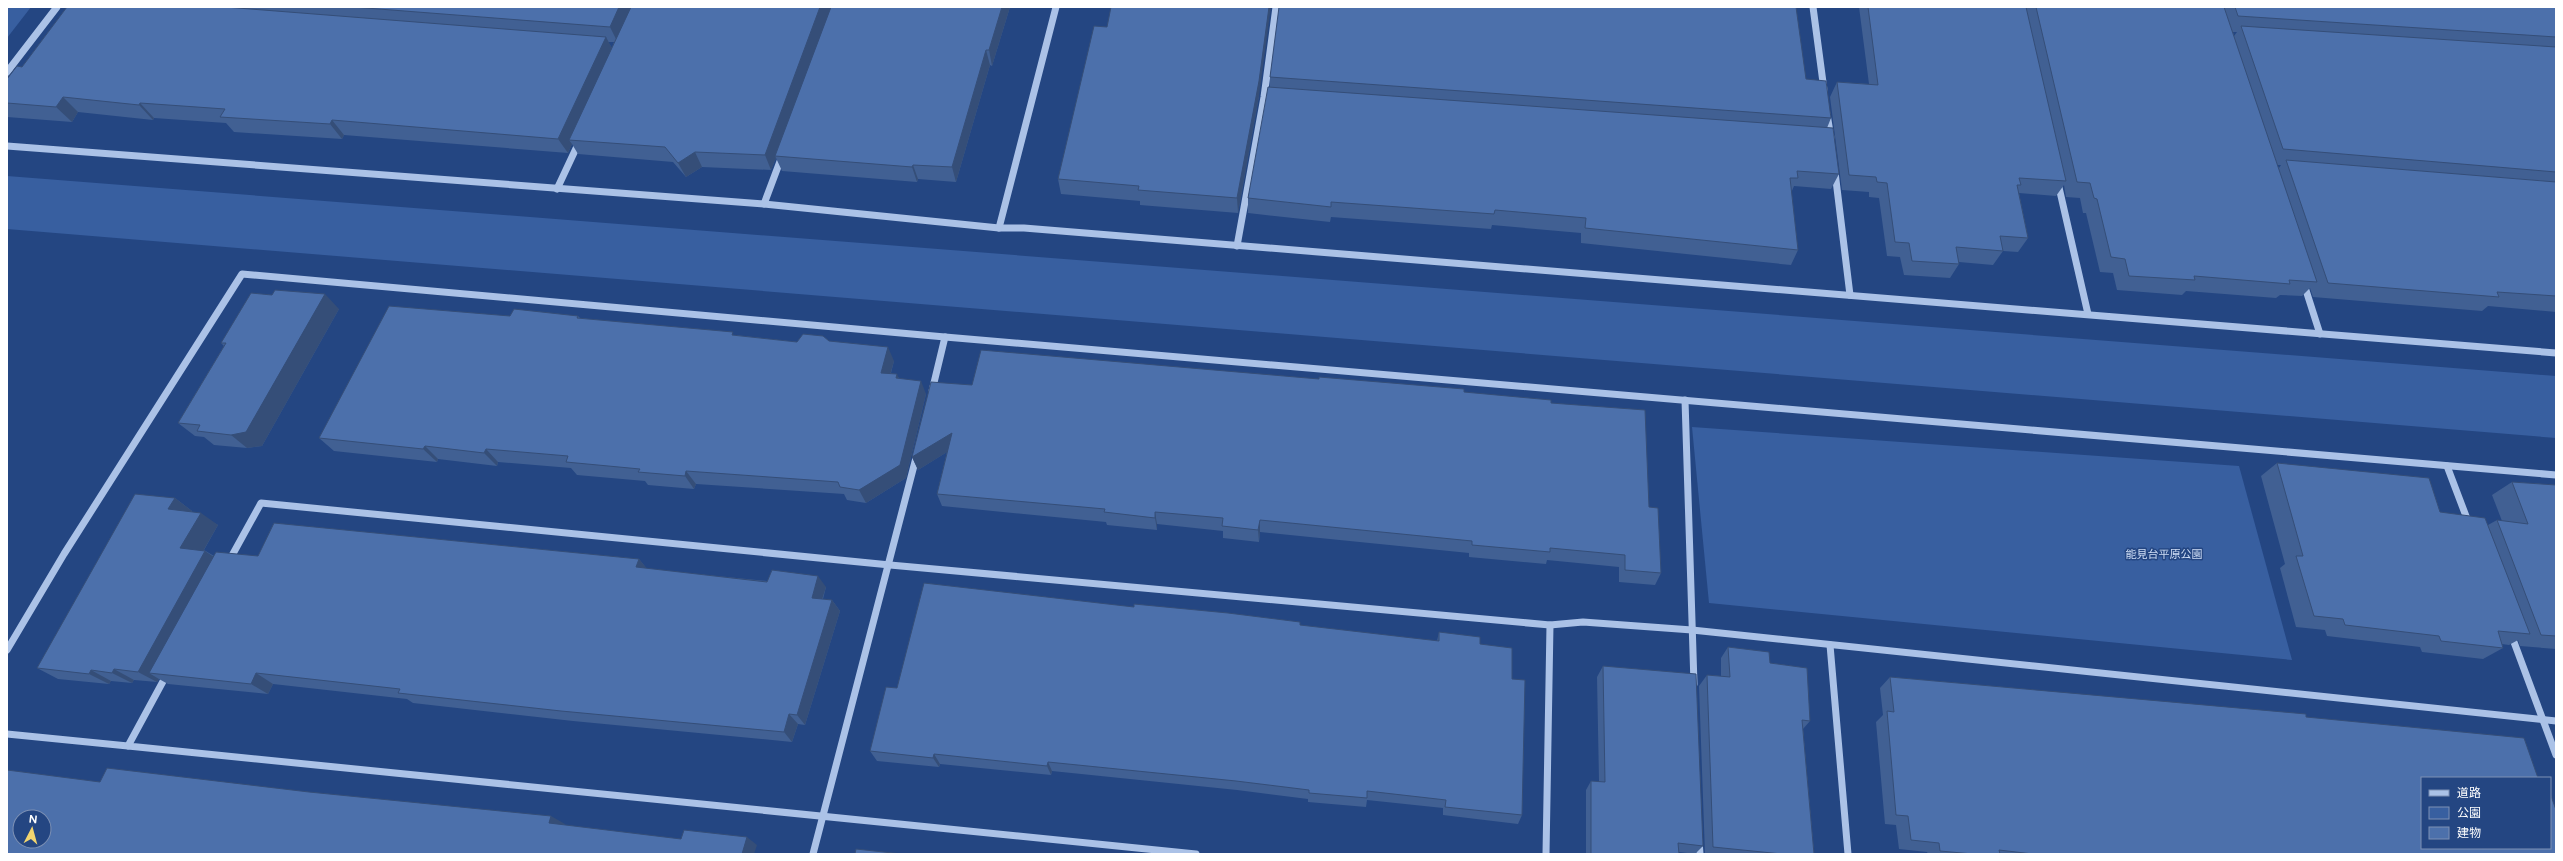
<svg xmlns="http://www.w3.org/2000/svg" width="2563" height="861" viewBox="0 0 2563 861" font-family="Figtree,'Noto Sans JP',sans-serif">
  <rect width="100%" height="100%" fill="#244682"/>
  <g fill="#385fa0">
    <path d="M7,7H31L7,38Z"/>
    <path d="M7,176L2556,376V438L7,229Z"/>
    <path d="M1692,427L2239,466L2292,660L1709,603Z"/>
  </g>
  <g fill="none" stroke-linecap="round" stroke-linejoin="round">
    <g stroke="#abc2e7" stroke-width="7">
      <path d="M1813,7L1824,90"/>
      <path d="M7,72L57,7"/>
      <path d="M1827,114L1831,138"/>
      <path d="M7,146L764,204L999,228H1024L2556,353"/>
      <path d="M1835,172L1850,295"/>
      <path d="M2058,183L2088,314"/>
      <path d="M557,189L579,142"/>
      <path d="M764,204L782,156"/>
      <path d="M999,228L1056,7"/>
      <path d="M1237,246L1264,97L1276,7"/>
      <path d="M2304,284L2320,334"/>
      <path d="M932,391L945,337"/>
      <path d="M1685,400L1694,684"/>
      <path d="M2447,466L2469,524"/>
      <path d="M229,561L261,503L890,565L1550,625L1583,622L1692,630L2556,721"/>
      <path d="M2511,634L2556,755"/>
      <path d="M1830,645L1848,854"/>
      <path d="M7,650L64,554L242,274L945,337L2556,475"/>
      <path d="M167,674L128,746L1196,854"/>
      <path d="M7,734L128,746"/>
      <path d="M1699,840L1700,854"/>
      <path d="M813,854L917,454"/>
      <path d="M1546,854L1550,625"/>
    </g>
  </g>
  <g fill="#416093" fill-rule="evenodd">
    <path d="M67,7H1010L992,66L990,65L956,182L918,179L917,182L782,171L776,158L771,170L702,167L686,177L673,162L578,154L572,144L568,153L344,135L342,139L234,132L226,123L154,118L153,120L78,112L72,122L7,117V79L22,67ZM608,42H614L612,48Z"/>
    <path d="M1859,7H2556V312L2488,306L2482,311L2313,297L2310,288L2302,296L2280,295L2276,298L2186,291L2182,295L2117,290L2113,273L2100,272L2086,213H2083L2080,198L2066,197L2064,185L2056,196L2019,193L2028,238L2018,252L2003,251L1993,265L1959,262V264L1950,278L1904,275L1900,257L1887,256L1879,198L1869,197V192L1842,190L1830,97L1837,82L1869,84ZM2233,32H2237L2234,36ZM2277,165H2281L2279,168Z"/>
    <path d="M1107,27L1259,96L1238,213L1140,205V201L1061,194L1058,179Z"/>
    <path d="M1270,77L1806,79L1831,118L1827,128L1839,174L1831,189L1794,186L1791,193L1798,250L1791,265L1581,243V233L1492,225L1491,229L1331,217L1330,222L1248,213V198L1270,87Z"/>
    <path d="M339,309L262,446L247,448L214,445L204,437L195,436L178,423L224,346L221,343Z"/>
    <path d="M510,316H578L580,318L797,342L829,341L894,361L891,373L926,394L906,478L866,503L847,500L844,494L696,484L694,489L648,485L645,481L577,475L571,468L498,462L497,466L438,459L437,462L334,451L319,438Z"/>
    <path d="M972,385L1464,392L1551,403L1649,507L1661,573L1655,585L1619,582V567L1547,560L1546,564L1469,557V553L1260,532L1259,542L1223,538V531L1157,524V530L1107,525L1106,522L942,506L937,494L947,452L918,470L912,457Z"/>
    <path d="M2277,463L2440,512L2488,525L2497,520L2502,521L2492,495L2512,482L2556,485V649L2520,646L2518,640L2509,645L2502,644L2503,648L2483,659L2422,652L2420,647L2327,636L2325,630L2296,627L2280,568L2285,564L2261,476Z"/>
    <path d="M175,498L192,511V512L218,525L204,550L214,556H258L639,559L647,569L826,587L823,599L832,600L840,611L805,725L798,724L792,742L573,721L413,703L407,699L273,684L268,694L168,684L159,679L157,682L134,680L132,683L111,681L109,684L58,679L37,668Z"/>
    <path d="M1439,632L1480,644L1512,679L1522,815L1518,824L1443,815V808L1367,800L1366,807L1308,802V799L1237,790L1052,771L1051,775L940,764L939,767L877,761L870,751L897,688L1437,641Z"/>
    <path d="M1728,647L1770,663L1810,721L1803,729L1814,854H1705L1699,686L1707,675L1721,676V658Z"/>
    <path d="M1603,666L1703,846L1695,854L1679,852V854H1586V790L1591,781H1599L1597,677Z"/>
    <path d="M1890,677L2306,717L2556,854H1928L1927,852L1899,849L1896,825L1885,824L1876,722L1883,715L1880,688Z"/>
  </g>
  <g fill="#354e78">
    <path d="M619,7H635L618,43L610,27Z"/>
    <path d="M820,7H832L775,156L776,158L771,170L765,155Z"/>
    <path d="M1002,7H1010L992,66L989,50Z"/>
    <path d="M1269,7H1271L1259,96L1238,213L1237,198Z"/>
    <path d="M606,37L614,52L569,140L572,144L568,153L558,139Z"/>
    <path d="M986,50L990,65L956,182L952,167Z"/>
    <path d="M63,97L78,112L72,122L56,107Z"/>
    <path d="M140,103L154,118L153,120L139,105Z"/>
    <path d="M332,120L344,135L342,139L330,124Z"/>
    <path d="M695,152L702,167L686,177L678,163Z"/>
    <path d="M913,165L918,179L917,182L912,167Z"/>
    <path d="M325,294L339,309L262,446L247,448L231,435Z"/>
    <path d="M888,347L894,361L887,386L881,373Z"/>
    <path d="M897,374L903,388L896,378Z"/>
    <path d="M921,381L926,394L906,478L866,503L859,490Z"/>
    <path d="M952,433L957,446L918,470L912,457Z"/>
    <path d="M425,446L438,459L437,462L423,449Z"/>
    <path d="M486,449L498,462L497,466L484,453Z"/>
    <path d="M686,471L696,484L694,489L685,476Z"/>
    <path d="M175,498L192,511L186,522L168,509Z"/>
    <path d="M1155,512L1157,524V530L1155,518Z"/>
    <path d="M201,513L218,525L198,560L180,548Z"/>
    <path d="M1260,520V532L1259,542L1258,530Z"/>
    <path d="M205,551L223,563L149,673L159,679L157,682L138,672Z"/>
    <path d="M639,559L649,571L636,567Z"/>
    <path d="M818,576L826,587L819,609L812,598Z"/>
    <path d="M832,600L840,611L805,725L797,715Z"/>
    <path d="M114,669L134,680L132,683L112,673Z"/>
    <path d="M91,670L111,681L109,684L89,674Z"/>
    <path d="M256,673L273,684L268,694L251,684Z"/>
    <path d="M789,714L798,724L792,742L784,732Z"/>
    <path d="M934,754L940,764L939,767L933,758Z"/>
    <path d="M1048,762L1052,771L1051,775L1047,766Z"/>
    <path d="M551,816L565,824L562,832L549,823Z"/>
    <path d="M747,837L757,845L754,854H742Z"/>
  </g>
  <g fill="#4c70ab" stroke="#354e78" fill-rule="evenodd">
    <path d="M67,7H225L606,37L558,139L332,120L330,124L220,117L225,109L140,103L139,105L63,97L56,107L7,103V79L17,66L22,67Z"/>
    <path d="M353,7H619L610,27Z"/>
    <path d="M631,7H820L765,155L695,152L678,163L665,147L569,140Z"/>
    <path d="M831,7H1002L989,50H986L952,167L913,165L912,167L775,156Z"/>
    <path d="M1111,7H1269L1259,81L1237,198L1138,190L1139,186L1058,179L1094,26L1107,27Z"/>
    <path d="M1279,7H1796L1806,79L1826,81L1831,118L1270,77Z"/>
    <path d="M1868,7H2026L2066,181L2019,178L2021,185H2017L2028,238L2000,236L2003,251L1956,247L1959,264L1912,261L1909,243L1895,242L1887,183L1877,182L1876,177L1849,175L1837,82L1878,85Z"/>
    <path d="M2036,7H2224L2317,282L2289,280L2290,284L2194,276L2195,280L2129,276L2125,259L2111,257L2097,199L2094,198L2090,183L2077,182Z"/>
    <path d="M2235,7H2556V37L2238,16Z"/>
    <path d="M2241,26L2556,47V172L2283,149Z"/>
    <path d="M1268,87L1833,128L1839,174L1797,171L1798,178H1790L1798,250L1585,228L1586,218L1495,210L1494,214L1331,202V207L1248,198Z"/>
    <path d="M2286,160L2556,182V296L2497,292L2499,297L2328,283Z"/>
    <path d="M275,290L325,294L246,432L231,435L197,431L200,425L178,423L226,343H221L251,293L272,295Z"/>
    <path d="M389,306L510,316L514,309L578,316L577,318L733,332L732,335L797,342L803,334L823,336L829,341L888,347L881,373L897,374L896,378L921,381L900,465L859,490L840,487L838,482L686,471L685,476L638,472L640,469L566,462L568,456L486,449L484,453L425,446L423,449L319,438Z"/>
    <path d="M981,350L1319,379V377L1464,389V392L1551,400V403L1645,410L1649,507L1658,508L1661,573L1625,570V555L1550,548V552L1472,545V541L1260,520L1258,530L1222,526L1223,518L1155,512V518L1104,512L1105,509L937,494L952,433L912,457L931,382L972,385Z"/>
    <path d="M2277,463L2429,478L2440,512L2485,518L2530,634L2498,631L2503,648L2441,641L2439,636L2345,625L2343,619L2314,616L2296,556H2303Z"/>
    <path d="M2512,482L2556,485V636L2541,635L2497,520L2528,524Z"/>
    <path d="M135,494L175,498L168,509L201,513L180,548L205,551L138,672L114,669L112,673L91,670L89,674L37,668Z"/>
    <path d="M274,523L639,559L636,567L767,582L772,570L818,576L812,598L832,600L797,715L789,714L784,732L561,711L398,693L400,689L256,673L251,684L149,673L216,552L258,556Z"/>
    <path d="M924,583L1134,607V604L1228,613L1300,622V625L1439,641V632L1480,637V644L1512,648V679L1525,680L1522,815L1445,807L1446,800L1367,791V798L1309,793V790L1236,781L1048,762L1047,766L934,754L933,758L870,751L886,687L897,688Z"/>
    <path d="M1728,647L1769,652L1770,663L1807,668L1810,721L1802,720L1814,854H1782L1713,847L1707,675L1730,677Z"/>
    <path d="M1603,666L1696,674L1703,846L1678,843L1679,854H1591V781L1605,782Z"/>
    <path d="M1890,677L2306,714V717L2524,738L2538,778H2422V848H2550V793L2556,810V854H2033L1999,850L2000,854H1973L1940,851L1939,843L1911,840L1908,816L1896,815L1887,711L1894,712Z"/>
    <path d="M107,768L309,792L551,816L549,823L681,839L684,830L747,837L742,854H7V770L100,782ZM20,817H44V841H20Z"/>
    <path d="M856,849L902,854H855Z"/>
  </g>
  <g text-anchor="middle" stroke-width="3" stroke-linejoin="round" paint-order="stroke">
    <g font-size="11" fill="#cfdef6" stroke="#244682">
      <text x="2164" y="558">能見台平原公園</text>
    </g>
  </g>
  <rect width="2563" height="861" fill="none" stroke="#ffffff" stroke-width="16"/>
  <rect x="2421" y="777" width="130" height="72" fill="#244682" stroke="#7c90b4"/>
  <rect x="2429" y="790" width="20" height="6" fill="#abc2e7" stroke="#7c90b4"/>
  <text x="2457" y="797" font-size="12" fill="#ffffff">道路</text>
  <rect x="2429" y="807" width="20" height="12" fill="#385fa0" stroke="#7c90b4"/>
  <text x="2457" y="817" font-size="12" fill="#ffffff">公園</text>
  <rect x="2429" y="827" width="20" height="12" fill="#4c70ab" stroke="#7c90b4"/>
  <text x="2457" y="837" font-size="12" fill="#ffffff">建物</text>
  <g transform="translate(32 829) rotate(6)"><circle r="19" fill="#244682" stroke="#7c90b4"/>
  <path d="M0-3L7 15L0 10L-7 15Z" fill="#f2d56f"/>
  <text y="-6" font-size="11" font-weight="bold" text-anchor="middle" fill="#ffffff">N</text>
  </g>
</svg>
